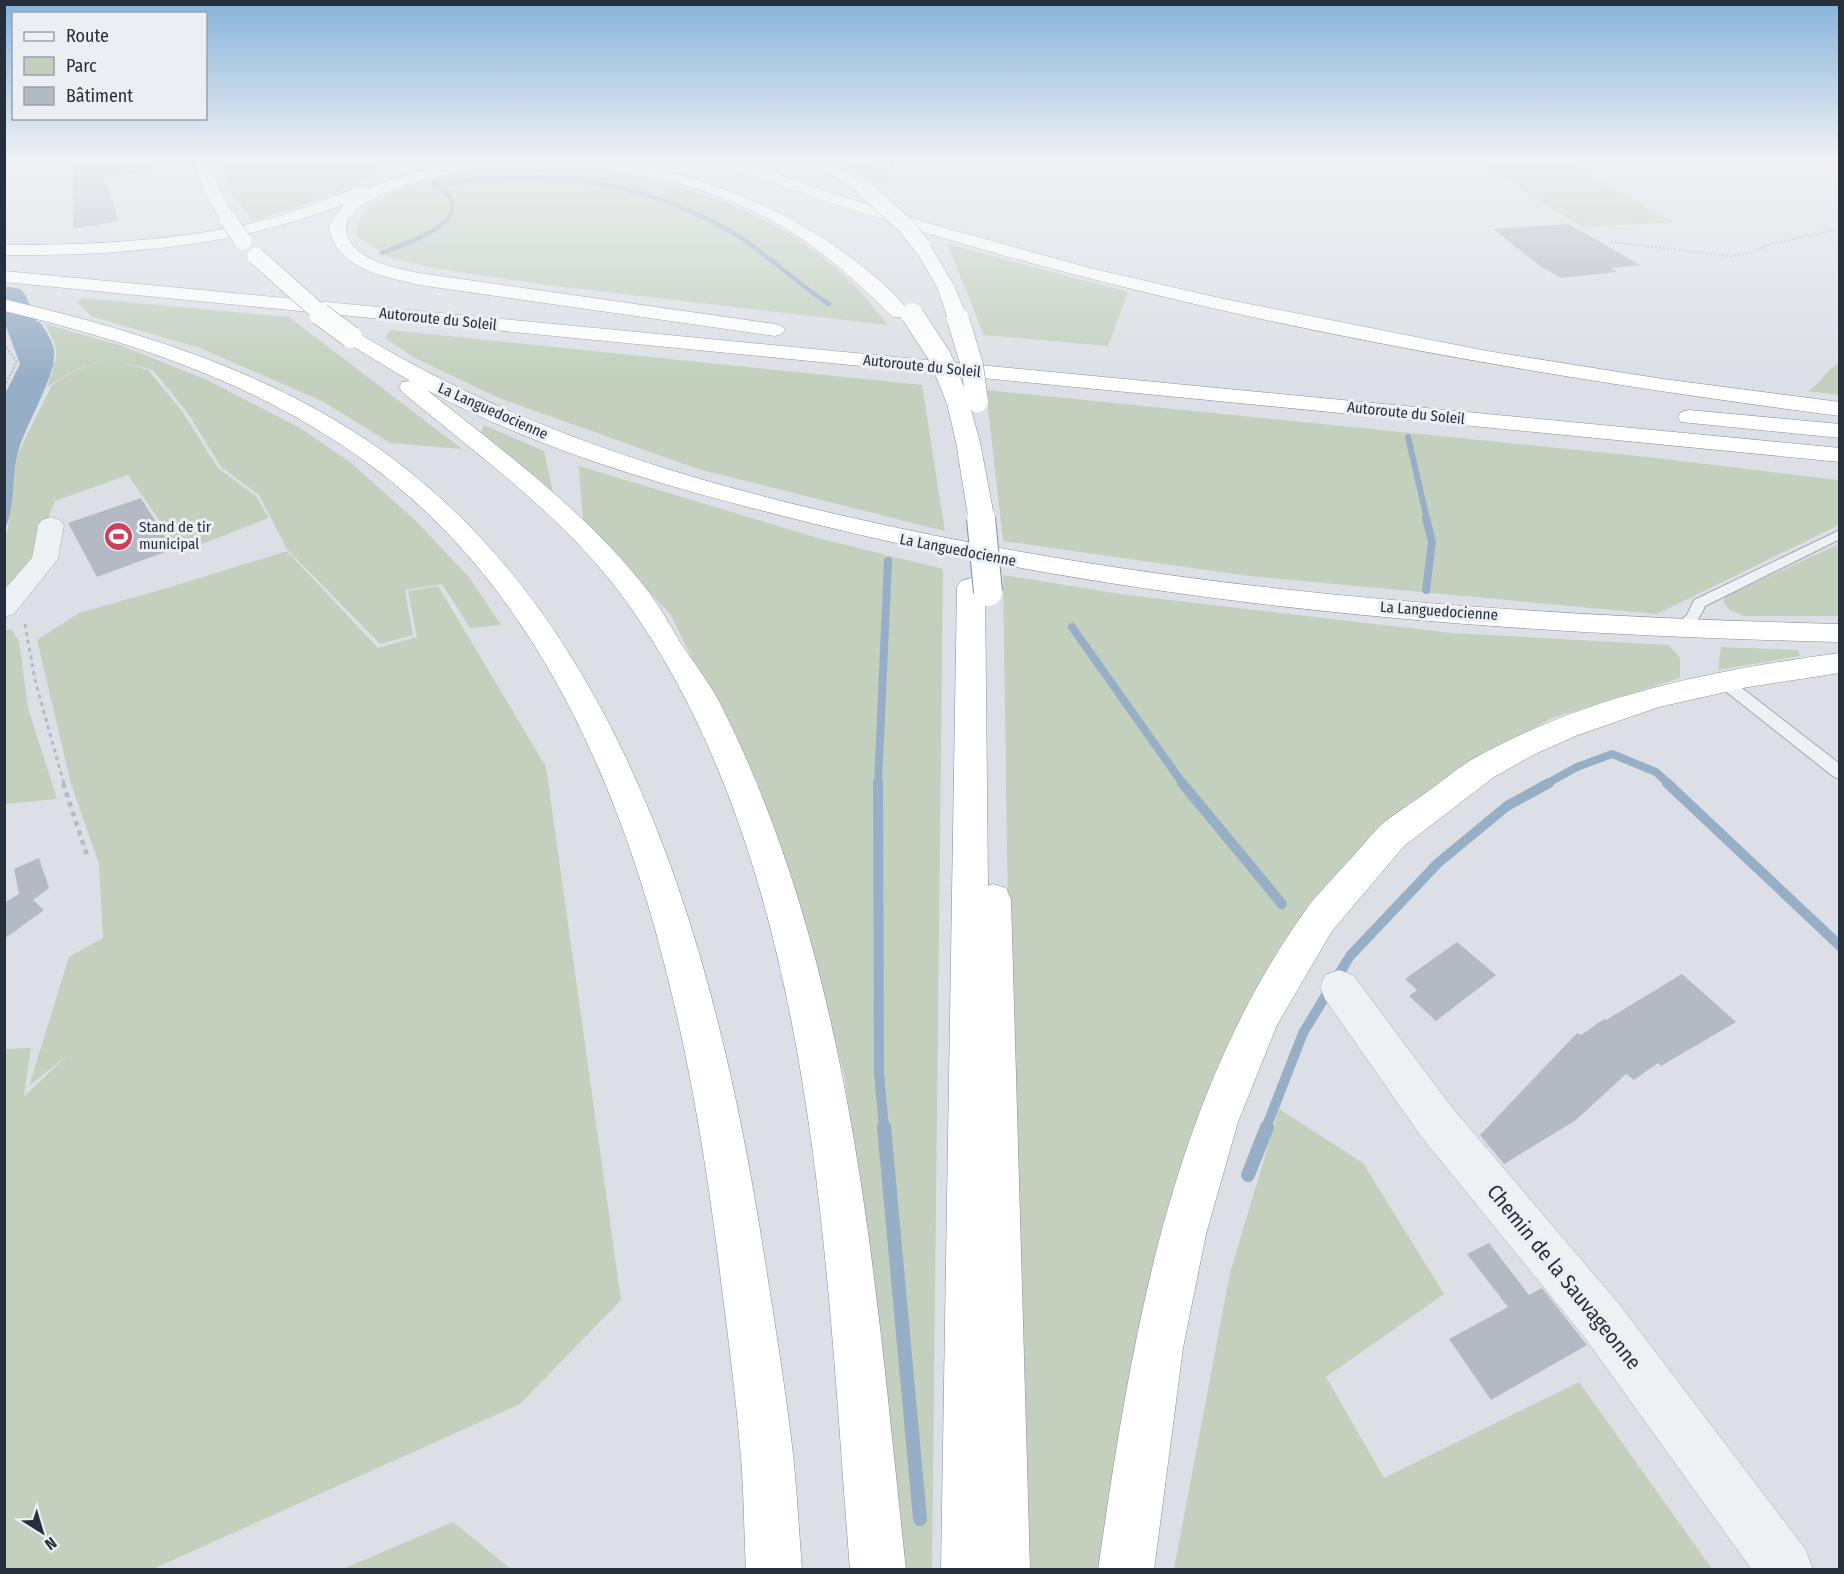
<svg xmlns="http://www.w3.org/2000/svg" width="1844" height="1574" viewBox="0 0 1844 1574" font-family="'Fira Sans Condensed',sans-serif">
  <rect width="100%" height="100%" fill="#dce0e6"/>
  <g fill="#c2d0bd">
    <path d="M217,157H393C361,190 295,208 252,221L230,191Z"/>
    <path d="M832,157H863V160L893,180L877,185Z"/>
    <path d="M1468,157H1557L1674,222L1582,227Z"/>
    <path d="M549,167C656,172 770,204 849,280C863,293 875,310 888,325L547,285L432,268L387,257L357,236C358,230 358,223 360,218C362,214 367,211 370,208C414,170 494,168 549,167Z"/>
    <path d="M947,244L1128,292L1108,346L984,335Z"/>
    <path d="M82,298L289,317L462,449L390,443L324,402L200,348L93,317L77,303Z"/>
    <path d="M45,324L122,346L207,380L300,428L350,462L415,520L469,577L501,625L470,628L442,584L405,590L413,635L380,644L287,549L259,495L221,467L187,412L153,370L113,360L148,370L182,411L218,468L256,496L269,518L181,552L128,475L55,501L32,557L5,594V535L8,528L17,455L52,385L74,371L111,359L74,370L47,387C58,354 61,355 45,324Z"/>
    <path d="M390,330L922,385L945,531L698,469L499,398L415,358L385,338Z"/>
    <path d="M1839,363V395L1808,391C1821,384 1826,369 1839,363Z"/>
    <path d="M986,390L1647,457L1839,480V525L1657,614L1248,576L1003,541Z"/>
    <path d="M484,425L544,451L553,492L481,432Z"/>
    <path d="M579,466L818,538L943,569L932,1569H902L885,1366L844,1074L777,836L671,615L583,523Z"/>
    <path d="M1839,544V616H1744L1730,610L1723,602L1726,596Z"/>
    <path d="M287,551L378,648L417,637L408,591L438,586L546,767L621,1300L520,1404L153,1569H5V1049L31,1048L24,1096L69,1054L29,1086L69,957L103,938L99,864L71,784L37,640L79,613L174,586Z"/>
    <path d="M1003,575L1127,595L1452,633L1669,645L1680,658V678L1552,718L1495,749L1408,804L1374,834L1298,923L1248,1005L1199,1125L1106,1569H1027L1009,985Z"/>
    <path d="M11,629L19,641L28,708L57,799L5,804L4,631Z"/>
    <path d="M1721,647L1798,650L1800,656L1718,670Z"/>
    <path d="M1279,1109L1363,1163L1444,1294L1326,1377L1384,1478L1579,1382L1712,1569H1174L1230,1273Z"/>
    <path d="M453,1522L511,1569H343Z"/>
  </g>
  <path fill="#97afc6" d="M6,314L40,322C45,330 53,341 54,351C56,379 24,425 17,456C12,479 15,507 5,529V406L24,374L27,356Z"/>
  <g fill="none" stroke-linecap="round" stroke-linejoin="round">
    <g stroke="#97afc6" stroke-width="4.5">
      <path d="M891,165L892,157"/>
      <path d="M437,185C463,182 488,178 514,177C587,175 666,194 730,231C765,251 794,282 829,304"/>
      <path d="M382,253C399,246 464,226 451,199C448,193 439,188 434,183"/>
    </g>
    <path stroke="#97afc6" stroke-width="6" d="M1408,437L1427,519"/>
    <g stroke="#97afc6" stroke-width="8">
      <path d="M1426,590L1432,542L1426,518"/>
      <path d="M1072,627L1183,784"/>
      <path d="M878,784L888,561"/>
      <path d="M1546,784L1577,767L1612,754L1656,772L1669,784"/>
    </g>
    <g stroke="#97afc6" stroke-width="10">
      <path d="M878,783L879,1073L884,1128"/>
      <path d="M1182,783L1282,904"/>
      <path d="M1667,783L1840,946"/>
      <path d="M1266,1128L1303,1033L1350,956L1438,863L1507,806L1549,783"/>
    </g>
    <g stroke="#97afc6" stroke-width="14">
      <path d="M884,1127L920,1519"/>
      <path d="M1248,1175L1267,1127"/>
    </g>
    <path fill="#97afc6" fill-rule="evenodd" d="M10,287L21,289L26,296L54,364L23,435L17,443L4,446V396L20,364L4,321V288Z"/>
  </g>
  <g fill="#b3bac3">
    <path d="M73,157H148L149,171L104,178L119,221L73,229Z"/>
    <path d="M1569,224L1640,265L1611,268L1617,272L1561,278L1540,266L1493,229Z"/>
    <path d="M141,498L173,549L97,577L68,523Z"/>
    <path d="M39,858L49,888L33,900L44,910L4,939V903L19,894L14,869Z"/>
    <path d="M1457,942L1496,975L1436,1021L1409,996L1417,990L1405,979Z"/>
    <path d="M1682,974L1736,1022L1661,1066L1658,1063L1634,1080L1626,1074L1576,1120L1504,1164L1480,1135L1577,1033L1581,1035L1604,1019L1606,1020Z"/>
    <path d="M1489,1243L1529,1295L1542,1288L1587,1345L1491,1400L1449,1339L1508,1307L1467,1254Z"/>
  </g>
  <g fill="none" stroke-linecap="round" stroke-linejoin="round">
    <defs>
      <g id="lane">
        <path d="M1840,530V539L1705,606C1700,618 1693,628 1680,632L1673,627L1687,615L1694,600Z"/>
        <path d="M1724,677L1729,678L1840,764V779L1834,777L1719,686L1716,682Z"/>
      </g>
      <g id="street">
        <path d="M51,517L60,520L64,525L58,559L14,614L4,617V590L32,558L38,525L42,520Z"/>
        <path d="M1339,970L1353,975L1450,1105L1619,1304L1806,1550L1813,1570H1752L1585,1338L1420,1135L1325,999L1320,987L1325,975Z"/>
      </g>
      <g id="highway">
        <path d="M192,157H207L221,193L236,219L234,223H222L220,219L205,193Z"/>
        <path d="M520,157C552,157 584,156 616,161C696,174 772,202 839,249C862,265 894,290 910,313L907,317H893C862,287 832,259 796,235C687,164 518,144 396,188C382,194 344,210 346,229C349,260 395,268 419,273L775,324L782,326L785,330L782,334L775,336L419,285C383,276 335,269 329,226L344,204C235,247 121,256 4,255V245C92,245 180,241 265,220C296,212 326,199 356,188L362,186L368,189C416,168 469,160 520,157Z"/>
        <path d="M708,157H730L825,191L931,224L1090,268L1224,299L1487,351L1663,379L1840,402V416C1456,366 1073,296 710,160Z"/>
        <path d="M807,157H825L875,191L873,194H861Z"/>
        <path d="M922,241L928,242L955,287L968,319L965,323H951L948,319L937,287L913,246L916,242Z"/>
        <path d="M4,271L1840,448V462L4,282Z"/>
        <path d="M4,299C138,331 271,371 384,452C629,629 717,960 762,1242C773,1313 785,1384 793,1454C797,1493 799,1531 802,1570H746C744,1532 744,1494 741,1457C735,1385 725,1313 716,1241C680,966 604,634 366,462C258,383 133,342 4,311Z"/>
        <path d="M351,331L358,333C528,436 710,488 903,529C1210,594 1526,616 1840,624V642C1492,634 1141,606 803,521C675,489 544,453 427,390C504,452 587,512 648,591C660,607 670,625 680,642C693,662 709,682 720,703C855,970 874,1277 906,1570H850C825,1254 816,870 628,604C569,520 480,457 402,392L399,387L402,382L410,381L344,341L341,337L344,333Z"/>
        <path d="M957,392L965,394L968,399L980,442L994,516L990,521L981,524L972,521L968,516L956,442L946,399L949,394Z"/>
        <path d="M1689,410L1840,424V438L1681,422L1678,417L1681,412Z"/>
        <path d="M971,578L981,581L985,587L988,886L993,884L1006,888L1011,899L1030,1570H941L957,587L961,581Z"/>
        <path d="M1840,653V673L1748,687L1659,707L1578,735L1535,754L1494,777L1404,846L1332,931L1277,1025L1238,1122L1206,1234L1183,1348L1154,1570H1098C1131,1342 1169,1102 1305,911C1316,895 1331,881 1344,866C1356,854 1367,839 1379,827C1393,814 1411,804 1427,792C1443,781 1458,767 1475,758C1587,695 1714,670 1840,653Z"/>
      </g>
    </defs>
    <use href="#lane" stroke="#a2a7b0" stroke-width="2"/>
    <use href="#street" stroke="#a2a7b0" stroke-width="1"/>
    <use href="#highway" stroke="#848e9c" stroke-width="1"/>
    <g stroke="#b6bbc0" stroke-width="2" stroke-dasharray="2 2" stroke-linecap="butt">
      <path d="M1611,242L1731,256L1750,253L1771,244L1840,229"/>
      <path d="M4,344L17,362L4,387"/>
    </g>
    <path stroke="#b6bbc0" stroke-width="3" stroke-dasharray="4 4" stroke-linecap="butt" d="M25,624L35,680L64,784"/>
    <path stroke="#b6bbc0" stroke-width="4.5" stroke-dasharray="5 5" stroke-linecap="butt" d="M63,783L88,858"/>
    <use href="#lane" fill="#eef1f4" fill-rule="evenodd"/>
    <use href="#street" fill="#eef1f4" fill-rule="evenodd"/>
    <use href="#highway" fill="#fff" fill-rule="evenodd"/>
    <defs>
      <g id="highway-bridge-far2">
        <path d="M867,191L906,226L922,246"/>
        <path d="M228,219L243,241"/>
        <path d="M256,256L322,315"/>
      </g>
      <g id="highway-bridge-far1">
        <path d="M320,314L351,337"/>
        <path d="M912,314L940,357L957,399"/>
        <path d="M958,319L972,365L977,401"/>
        <path d="M981,516V519"/>
      </g>
      <path id="highway-bridge" d="M981,518L988,592"/>
    </defs>
    <use href="#highway-bridge-far2" stroke="#848e9c" stroke-width="18" stroke-linecap="butt"/>
    <use href="#highway-bridge-far1" stroke="#848e9c" stroke-width="23" stroke-linecap="butt"/>
    <use href="#highway-bridge" stroke="#848e9c" stroke-width="30" stroke-linecap="butt"/>
    <use href="#highway-bridge-far2" stroke="#fff" stroke-width="17"/>
    <use href="#highway-bridge-far1" stroke="#fff" stroke-width="22"/>
    <use href="#highway-bridge" stroke="#fff" stroke-width="28"/>
  </g>
  <linearGradient id="sky" x2="0" y2="1"><stop stop-color="#87b2da"/><stop offset="0.42" stop-color="#eff1f4"/><stop offset="1" stop-color="#eff1f4" stop-opacity="0"/></linearGradient>
  <rect width="1844" height="378" fill="url(#sky)"/>
  <defs>
    <symbol id="stadium-disc" viewBox="-11 -11 22 22"><circle r="9.5" fill="#cb405a" stroke="#ebeff4"/><path d="M0-5a6.5 5 0 1 0 0 10a6.5 5 0 1 0 0-10ZM-3.5-1.8h7v3.6h-7Z" fill="#fff"/></symbol>
  </defs>
  <g fill-rule="evenodd">
    <use href="#stadium-disc" x="102" y="520" width="33" height="33"/>
  </g>
  <g text-anchor="middle" stroke-width="6" stroke-linejoin="round" paint-order="stroke">
    <g font-size="15" fill="#262f3c" stroke="#ebeff4">
      <text transform="translate(438 319) rotate(6)" y="5">Autoroute du Soleil</text>
      <text transform="translate(922 366) rotate(6)" y="5">Autoroute du Soleil</text>
      <text transform="translate(493 411) rotate(24)" y="5">La Languedocienne</text>
      <text transform="translate(1406 413) rotate(6)" y="5">Autoroute du Soleil</text>
      <text transform="translate(958 550) rotate(11)" y="5">La Languedocienne</text>
      <text transform="translate(1439 611) rotate(4)" y="5">La Languedocienne</text>
    </g>
    <g font-size="15" fill="#262f3c" stroke="#ebeff4" text-anchor="start">
      <text x="139" y="532">Stand de tir<tspan x="139" dy="17">municipal</tspan></text>
    </g>
    <g font-size="21" fill="#262f3c" stroke="#ebeff4">
      <text transform="translate(1564 1277) rotate(51)" y="7">Chemin de la Sauvageonne</text>
    </g>
  </g>
  <rect width="1844" height="1574" fill="none" stroke="#262f3c" stroke-width="12"/>
  <rect x="12" y="12" width="195" height="108" fill="#ebeff4" stroke="#9ca2aa" stroke-width="1.5"/>
  <rect x="24" y="32" width="30" height="9" fill="#eef1f4" stroke="#9ca2aa" stroke-width="1.5"/>
  <text x="66" y="42" font-size="18" fill="#262f3c">Route</text>
  <rect x="24" y="57" width="30" height="18" fill="#c2d0bd" stroke="#9ca2aa" stroke-width="1.5"/>
  <text x="66" y="72" font-size="18" fill="#262f3c">Parc</text>
  <rect x="24" y="87" width="30" height="18" fill="#b3bac3" stroke="#9ca2aa" stroke-width="1.5"/>
  <text x="66" y="102" font-size="18" fill="#262f3c">Bâtiment</text>
  <g transform="translate(42 1532) rotate(143)" stroke="#ebeff4" stroke-width="4.5" paint-order="stroke">
  <path d="M0-4.5L10 22L0 15L-10 22Z" fill="#262f3c"/>
  <text y="-9" font-size="16" font-weight="bold" text-anchor="middle" fill="#262f3c">N</text>
  </g>
</svg>
